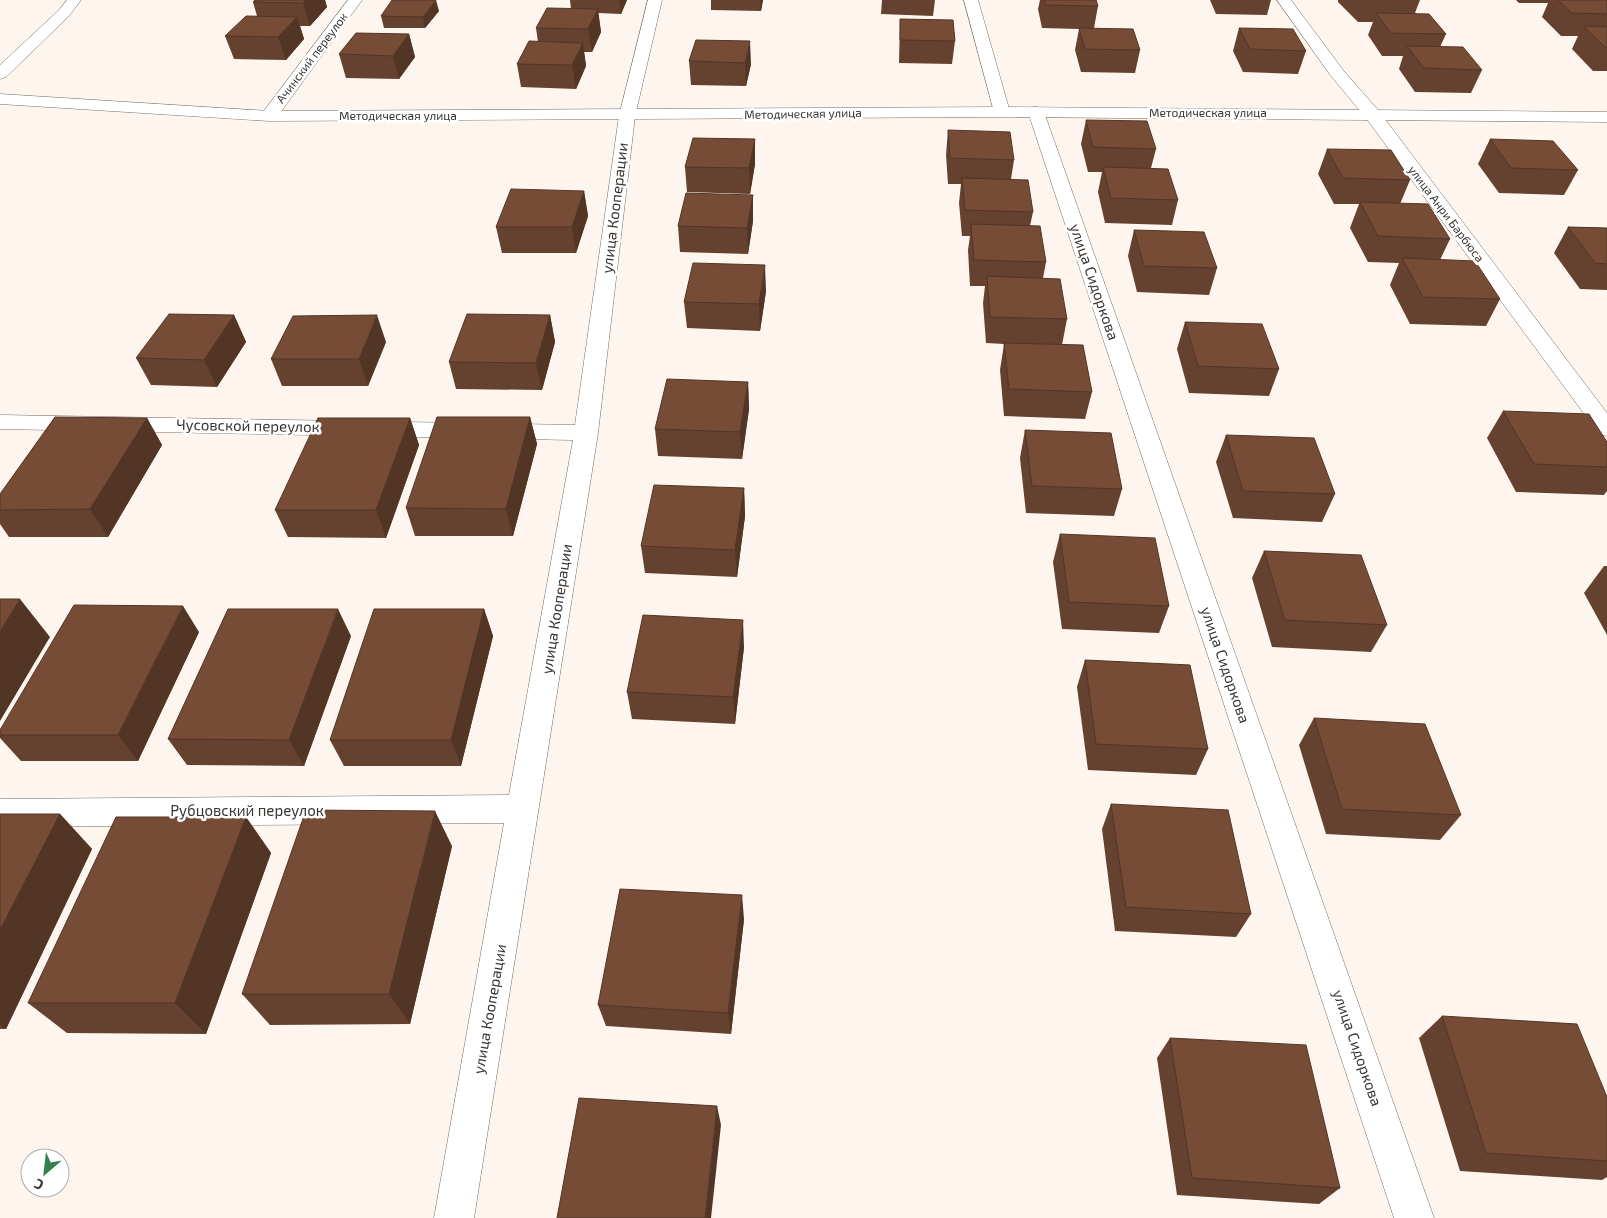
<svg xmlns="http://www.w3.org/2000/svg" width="1607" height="1218" viewBox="0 0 1607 1218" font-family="'Exo 2',sans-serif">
  <rect width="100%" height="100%" fill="#fef6ee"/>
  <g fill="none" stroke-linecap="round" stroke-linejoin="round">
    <defs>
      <g id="minor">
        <path d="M67,0H81L69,16L6,77L0,79V65L59,10Z"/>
        <path d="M348,0H362L275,120H263L261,116L263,112Z"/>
        <path d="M648,0H662L635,116L598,433L474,1218H434L504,823L0,827V799L509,795L573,440L0,429V415L575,425L619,116Z"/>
        <path d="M964,0H978L1010,112L1008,116H996L994,112Z"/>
        <path d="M1277,0H1291L1343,70L1378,110L1607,413V436L1599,434L1366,118L1331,76Z"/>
        <path d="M1036,107L1042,108L1044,112L1434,1218H1394L1028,112L1030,108Z"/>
      </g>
      <path id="secondary" d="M0,94L269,111L1002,107L1607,112V122L1002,117L269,121L0,104Z"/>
    </defs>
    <use href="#minor" stroke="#726b64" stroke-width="1"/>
    <use href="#secondary" stroke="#726b64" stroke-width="1"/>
    <use href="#minor" fill="#fff" fill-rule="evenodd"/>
    <use href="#secondary" fill="#fff" fill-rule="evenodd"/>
  </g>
  <g fill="#65412f">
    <path d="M255,0H325L327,7L310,26H300L304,39L286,60L234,59L225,36L257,16L253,2Z"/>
    <path d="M570,0H627L621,14L598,13L601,32L592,52H584L586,66L576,89L521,87L517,64L538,42L536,28L571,9Z"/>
    <path d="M711,0H763L761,11L711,10Z"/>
    <path d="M882,0H935L933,16L881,14Z"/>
    <path d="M1040,0H1096L1098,6L1094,28L1140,50L1135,73L1081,72L1075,50L1079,29L1042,28L1038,9Z"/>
    <path d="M1210,0H1271L1267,15L1216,14Z"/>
    <path d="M1338,0H1420L1415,13L1446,34L1440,47L1482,70L1471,93L1415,92L1399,69L1403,56H1382L1368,35L1373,22H1358L1338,2Z"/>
    <path d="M1516,0H1607V71H1593L1572,49L1578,36H1561L1542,17L1548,3H1519Z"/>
    <path d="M439,11L425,28H384L381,16Z"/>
    <path d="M900,19L955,41L952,64L899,63Z"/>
    <path d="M1239,28L1306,51L1298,74L1243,72L1233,51Z"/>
    <path d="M409,34L415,57L399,79L346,78L339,54Z"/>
    <path d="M696,40L751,64L746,86L691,85L689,61Z"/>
    <path d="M1086,120L1156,149L1151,168L1178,200L1172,225L1105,223L1098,192L1102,172H1088L1081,144Z"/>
    <path d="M948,130L1014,160L1011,179L1033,212L1030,226L1046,262L1043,278L1067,319L1062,345L1092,392L1085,419L1004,416L1000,370L1004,344L986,343L983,303L985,286H970L968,250L970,236H962L959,203L961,184H948L946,155Z"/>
    <path d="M755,139V164L750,194L687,192L685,167Z"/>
    <path d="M1490,139L1578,170L1564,195L1499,193L1478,164Z"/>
    <path d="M1327,149L1410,180L1400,204L1450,239L1440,260L1500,299L1486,326L1410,324L1390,285L1399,263L1368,262L1350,228L1359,204H1334L1318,174Z"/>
    <path d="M584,191L588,216L576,253H502L496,227Z"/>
    <path d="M753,195V221L748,254L680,252L678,226Z"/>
    <path d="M1568,227L1607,228V290L1580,289L1554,253Z"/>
    <path d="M1134,230L1217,268L1209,295L1137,292L1128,256Z"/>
    <path d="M766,291L760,331L687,328L684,302Z"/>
    <path d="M234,315L246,342L217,387L151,385L136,358Z"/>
    <path d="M550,315L555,342L542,390L456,389L449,362Z"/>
    <path d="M1185,322L1279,369L1269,396L1189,393L1177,349Z"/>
    <path d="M386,342L368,386H282L271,359Z"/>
    <path d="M748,382L749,409L742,459L658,456L655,429Z"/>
    <path d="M1503,411L1607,442V491L1604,495L1516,492L1487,438Z"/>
    <path d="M530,417L537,444L513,536H415L406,508Z"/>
    <path d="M147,418L162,445L108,537H9L0,524V494Z"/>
    <path d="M410,418L419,445L386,538L288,537L275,510Z"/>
    <path d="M1025,430L1122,489L1114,516L1026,513L1020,458Z"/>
    <path d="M1226,435L1335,494L1322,522L1233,518L1216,462Z"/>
    <path d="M744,488L745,516L737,577L645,573L641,546Z"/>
    <path d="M1060,534L1169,606L1159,633L1062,629L1053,562Z"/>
    <path d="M1264,551L1387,625L1371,652L1272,647L1252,578Z"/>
    <path d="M1604,566H1607V635L1584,593Z"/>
    <path d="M484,609L493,636L461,766H344L330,740Z"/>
    <path d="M199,632L138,761H21L0,738V730Z"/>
    <path d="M351,636L304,766L187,765L168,739Z"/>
    <path d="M744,647L735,724L632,719L627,692Z"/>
    <path d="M1085,660L1208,749L1196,775L1088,770L1077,687Z"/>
    <path d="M1314,718L1461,815L1440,840L1326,834L1299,745Z"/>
    <path d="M1111,804L1251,914L1236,937L1115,931L1102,829Z"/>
    <path d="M0,814H60L92,849L6,1029H0Z"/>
    <path d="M246,817L271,853L206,1034L67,1033L28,1003Z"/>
    <path d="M452,846L410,1024L270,1025L242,994Z"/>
    <path d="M744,919L731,1034L606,1026L598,1005Z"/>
    <path d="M1442,1016L1607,1097V1177L1602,1180L1460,1171L1419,1038Z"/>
    <path d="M1170,1038L1340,1188L1319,1204L1177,1195L1157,1058Z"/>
  </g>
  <g fill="#533526">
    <path d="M306,0H325L327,7L310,26L303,3Z"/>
    <path d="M436,0L439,11L425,28L423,17Z"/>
    <path d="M619,0H627L621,14Z"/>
    <path d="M760,0H763L761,11Z"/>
    <path d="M598,9L601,32L592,52L588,29Z"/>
    <path d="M297,17L304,39L286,60L278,37Z"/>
    <path d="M409,34L415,57L399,79L393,56Z"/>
    <path d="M750,41L751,64L746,86L745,63Z"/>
    <path d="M583,43L586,66L576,89L572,65Z"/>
    <path d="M755,139V164L750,194L749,168Z"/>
    <path d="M584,191L588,216L576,253L572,227Z"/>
    <path d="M753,195V221L748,254L747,228Z"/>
    <path d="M765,265L766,291L760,331L759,304Z"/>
    <path d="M234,315L246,342L217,387L204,360Z"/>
    <path d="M377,315L386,342L368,386L359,359Z"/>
    <path d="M550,315L555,342L542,390L536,363Z"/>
    <path d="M748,382L749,409L742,459L740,432Z"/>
    <path d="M530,417L537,444L513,536L506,509Z"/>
    <path d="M147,418L162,445L108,537L90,509Z"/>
    <path d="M410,418L419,445L386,538L376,510Z"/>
    <path d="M744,488L745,516L737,577L735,550Z"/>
    <path d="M20,599L50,637L0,721V631Z"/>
    <path d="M183,606L199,632L138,761L118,735Z"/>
    <path d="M338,609L351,636L304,766L289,740Z"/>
    <path d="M484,609L493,636L461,766L451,740Z"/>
    <path d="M743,620L744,647L735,724L733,697Z"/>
    <path d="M435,811L452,846L410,1024L389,994Z"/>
    <path d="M60,814L92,849L6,1029L0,1025V930Z"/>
    <path d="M246,817L271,853L206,1034L175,1003Z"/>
    <path d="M742,895L744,919L731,1034L728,1013Z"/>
    <path d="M717,1106L721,1125L711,1218H705Z"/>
  </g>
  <g fill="#764c37" stroke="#533526">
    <path d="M255,0H306L303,3L253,2Z"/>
    <path d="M392,0H436L423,17L381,16Z"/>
    <path d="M1044,0H1096L1098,6L1046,5Z"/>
    <path d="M1558,0H1607V14L1572,13Z"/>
    <path d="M547,8L598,9L588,29L536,28Z"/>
    <path d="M1376,13L1429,14L1446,34L1391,33Z"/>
    <path d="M246,16L297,17L278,37L225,36Z"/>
    <path d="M900,19L953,20L955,41L900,40Z"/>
    <path d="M1583,26L1607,27V48L1605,47Z"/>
    <path d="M1079,28L1133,29L1140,50L1085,49Z"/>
    <path d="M1239,28L1293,29L1306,51L1250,49Z"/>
    <path d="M356,33L409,34L393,56L339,54Z"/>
    <path d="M696,40L750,41L745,63L689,61Z"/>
    <path d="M529,41L583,43L572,65L517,64Z"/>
    <path d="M1407,46L1463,47L1482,70L1424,68Z"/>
    <path d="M1086,120L1147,121L1156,149L1093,147Z"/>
    <path d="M948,130L1010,132L1014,160L950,158Z"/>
    <path d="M693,138L755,139L749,168L685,167Z"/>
    <path d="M1490,139L1553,141L1578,170L1511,168Z"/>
    <path d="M1327,149L1391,150L1410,180L1343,178Z"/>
    <path d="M1103,167L1168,169L1178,200L1111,198Z"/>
    <path d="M962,178L1028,180L1033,212L965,210Z"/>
    <path d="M511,189L584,191L572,227H496Z"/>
    <path d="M686,193L753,195L747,228L678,226Z"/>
    <path d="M1360,202L1428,204L1450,239L1378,236Z"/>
    <path d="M971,224L1040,226L1046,262L974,260Z"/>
    <path d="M1568,227L1607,228V264L1595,263Z"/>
    <path d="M1134,230L1204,232L1217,268L1144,266Z"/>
    <path d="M1402,258L1475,261L1500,299L1423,297Z"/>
    <path d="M693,263L765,265L759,304L684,302Z"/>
    <path d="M987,276L1060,279L1067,319L990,317Z"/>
    <path d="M169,314L234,315L204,360L136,358Z"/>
    <path d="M467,314L550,315L536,363L449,362Z"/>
    <path d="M377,315L359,359H271L293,316Z"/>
    <path d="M1185,322L1262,324L1279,369L1198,366Z"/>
    <path d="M1004,343L1083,345L1092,392L1009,389Z"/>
    <path d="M667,379L748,382L740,432L655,429Z"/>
    <path d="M1503,411L1589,414L1607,442V467L1534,464Z"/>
    <path d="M55,417L147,418L90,509L0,510V494Z"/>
    <path d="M437,417H530L506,509L406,508Z"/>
    <path d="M318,418H410L376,510H275Z"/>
    <path d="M1025,430L1111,433L1122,489L1032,486Z"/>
    <path d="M1226,435L1314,438L1335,494L1243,491Z"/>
    <path d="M654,485L744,488L735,550L641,546Z"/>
    <path d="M1060,534L1155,538L1169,606L1069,602Z"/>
    <path d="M1264,551L1361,555L1387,625L1285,620Z"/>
    <path d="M0,599H20L0,631Z"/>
    <path d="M74,605L183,606L118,735H0V730Z"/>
    <path d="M228,609H338L289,740L168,739Z"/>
    <path d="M374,609H484L451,740H330Z"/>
    <path d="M643,615L743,620L733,697L627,692Z"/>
    <path d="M1085,660L1190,665L1208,749L1096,744Z"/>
    <path d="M1314,718L1425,724L1461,815L1342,809Z"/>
    <path d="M1111,804L1228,810L1251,914L1126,907Z"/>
    <path d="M306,810L435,811L389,994H242Z"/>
    <path d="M0,814H60L0,930Z"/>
    <path d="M116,817H246L175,1003H28Z"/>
    <path d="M620,889L742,895L728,1013L598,1005Z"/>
    <path d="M1442,1016L1577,1024L1607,1097V1161L1486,1153Z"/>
    <path d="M1170,1038L1306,1045L1340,1188L1192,1178Z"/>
    <path d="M579,1098L717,1106L705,1218H557Z"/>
  </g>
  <g text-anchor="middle" stroke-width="5" stroke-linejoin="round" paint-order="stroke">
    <g font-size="12" fill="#383532" stroke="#fff">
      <text transform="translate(312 58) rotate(-53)" y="4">Ачинский переулок</text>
      <text x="1208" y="117">Методическая улица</text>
      <text transform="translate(803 114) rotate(-1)" y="4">Методическая улица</text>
      <text x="398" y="120">Методическая улица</text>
      <text transform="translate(1446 214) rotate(53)" y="4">улица Анри Барбюса</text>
    </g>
    <g font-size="15" fill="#383532" stroke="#fff">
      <text transform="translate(615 208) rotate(-83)" y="5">улица Кооперации</text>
      <text transform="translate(1094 282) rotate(71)" y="5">улица Сидоркова</text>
      <text transform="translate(248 426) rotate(1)" y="5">Чусовской переулок</text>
      <text transform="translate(557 609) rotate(-81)" y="5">улица Кооперации</text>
      <text transform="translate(1225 665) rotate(71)" y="5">улица Сидоркова</text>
      <text x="247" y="816">Рубцовский переулок</text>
      <text transform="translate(490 1009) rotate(-80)" y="5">улица Кооперации</text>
      <text transform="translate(1357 1048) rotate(71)" y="5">улица Сидоркова</text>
    </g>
  </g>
  <g transform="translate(45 1173) rotate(208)"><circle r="24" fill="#ffffff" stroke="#afaead"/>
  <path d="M0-4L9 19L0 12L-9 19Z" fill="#35804f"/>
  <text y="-8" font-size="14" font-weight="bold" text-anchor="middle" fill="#383532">С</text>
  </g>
</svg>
